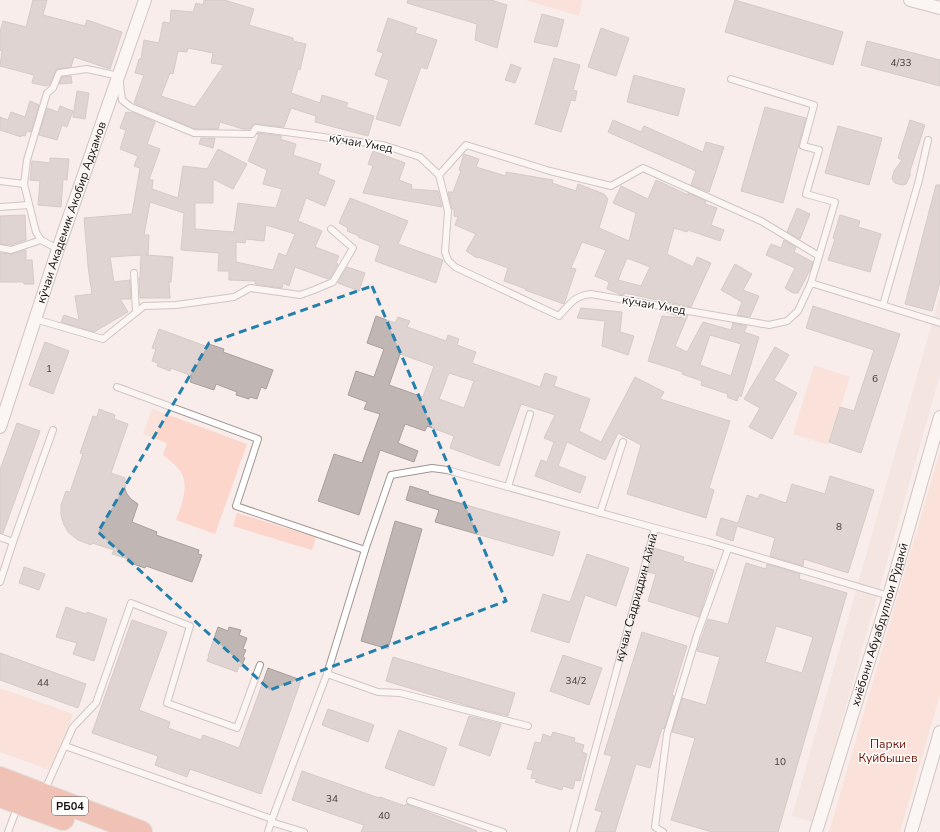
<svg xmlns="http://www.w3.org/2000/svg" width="940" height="832" viewBox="0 0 940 832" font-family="'Nunito Sans',sans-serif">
  <rect width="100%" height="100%" fill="#f8edea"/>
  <path fill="#efdcd8" d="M940,295V375L813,822L792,816Z"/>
  <g fill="#fcd5cb">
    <path d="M525,0H582L579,16Z"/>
    <path d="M814,365L850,377L828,445L793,434Z"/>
    <path d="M152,409L247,444L215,534L176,520C182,504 191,483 178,468C174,463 168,459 163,455L167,443L143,434Z"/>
    <path d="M940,451V695L900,832H829Z"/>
    <path d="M237,513L316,537L312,550L233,526Z"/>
    <path d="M0,688L73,714L52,771L0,752Z"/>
  </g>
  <g fill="#c0b6b3" stroke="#a99f9c" fill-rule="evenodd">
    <path d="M33,0H47L43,15L85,26L87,20L122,32L110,69L74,57L71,67L57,69L49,85L46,86L32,83L34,75L0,66L2,51L0,50V32L3,21L26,27Z"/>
    <path d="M204,0H224L254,9L249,25L293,38V41L306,44L300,70L298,69L291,93L320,103L322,95L348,103L346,107L374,116L368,136L315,122L316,116L291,108L284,127L256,124L253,125L250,129H243L220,122L218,129H195L134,103L144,75L135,73L139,59H141L144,40L159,43L163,22L170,23L171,10L193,12L196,3L203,5ZM188,48L213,53L211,63L224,65L195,107L161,96L170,73L173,74L178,51L187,52Z"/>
    <path d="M408,0H491L507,5L497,48L475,40L477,24L407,3Z"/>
    <path d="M735,0L843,32L833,65L725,32Z"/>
    <path d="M542,14L564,20L557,47L534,42Z"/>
    <path d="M388,18L417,28L415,33L437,40L427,69L421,67L400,126L376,119L389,80L375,75L383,53L377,51Z"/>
    <path d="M601,28L629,38L616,76L588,67Z"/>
    <path d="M867,41L940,60V86L861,65Z"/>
    <path d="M554,58L580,65L573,90L577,91L575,101L571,100L561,132L535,124Z"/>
    <path d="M511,64L521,68L515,83L505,80Z"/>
    <path d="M634,75L685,89L678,116L627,102Z"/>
    <path d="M71,76L72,83L59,84L62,77Z"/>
    <path d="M77,91L89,93L85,119L73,117Z"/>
    <path d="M30,101L39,105L31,132L27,131L25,136L21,135V137L0,130V117L8,120L11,112L25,117Z"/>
    <path d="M60,106L73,111L67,127L62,125L57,140L39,135L47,108L58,112Z"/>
    <path d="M765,107L806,118L783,203L741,191Z"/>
    <path d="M126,112L130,113L131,112L155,122L147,144L160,149L149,180H153L152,189L178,198L183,166L207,169L218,149L247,164L233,189L213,179V203H195V229L234,232L238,203L276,208L282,189L263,184L267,170L248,161L259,135L257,134L258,133L282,136L280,139L296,144L293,155L321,164L318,174L335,181L325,206L306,198L298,221L322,231L315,247L339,256L336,263L338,264L330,278L328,279L295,267L289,286L283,283L282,288L255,284L256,281L229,280V271H218L219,253L181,250L184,213L150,202L144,235H149L148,255H146L173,257L171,282H169L170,298H140L139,278H140L141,255L110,257L114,282L130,280L131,299H120L128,312L94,332L61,322L64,315L79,320L75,296L92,294L88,266L84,218L132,214L140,168L134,166L138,156L120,149L126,130L120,128ZM266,225L295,234L286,256L279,253L273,270L236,262V242L245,243L246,239L264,241Z"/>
    <path d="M613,120L641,132L644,126L703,152L706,142L724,147L709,192L691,185L696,171L608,132Z"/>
    <path d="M910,120L925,125L910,171V176L906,184L902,185L895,183L892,179L894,171L902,160L898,158Z"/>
    <path d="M838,126L882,138L869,185L825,173Z"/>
    <path d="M201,138H215L213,148L199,144Z"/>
    <path d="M373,151L405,163L399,180L412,185L411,189L438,191L442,207L363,193L373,166L368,164Z"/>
    <path d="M464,154L479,159L476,167L506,176V172L553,180L552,183L576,191L578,184L604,194L608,199L599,228L629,241L636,213L613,203L621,186L648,199L656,180L688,195V193L706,201L705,204L717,208L711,225L724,230L720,241L688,230L687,232L674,228L667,254L693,267L697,257L711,263L691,307L624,293V295H622L607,289L609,282L595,276L606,250L582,242L571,268L576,269L564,304L525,290L526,289L504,281L508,268L478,257L477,258L466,251L476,234L455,225L458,217L454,216V209H452L448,192H453L461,171L459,170ZM627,258L650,267L641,286L618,280Z"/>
    <path d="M50,158L69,159L67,180L63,179L61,207L38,205L40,181L30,180L32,161L50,163Z"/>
    <path d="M936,185H940V282L932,311L905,304Z"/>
    <path d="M350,198L408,221L398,244L443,260L436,283L375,261L380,246L358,237L359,236L347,231L348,228L339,223Z"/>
    <path d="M797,208L810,214L800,239L787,232Z"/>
    <path d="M25,215L26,240L11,245L0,244V216Z"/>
    <path d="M840,215L860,221L858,227L881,234L870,272L828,260L835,239L833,238Z"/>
    <path d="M784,240L796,247L794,252L813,262L811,268L798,293H793L785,288L795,268L766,255L771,244L781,248Z"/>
    <path d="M26,250V260H32L34,284H24L23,282H0V253L12,254Z"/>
    <path d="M735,264L752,274L743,290L759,296L750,317L737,315L742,302L721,290Z"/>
    <path d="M347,267L365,273L359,291L338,283Z"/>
    <path d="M813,306L900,334L861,453L829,442L840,407L854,411L874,350L806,328Z"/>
    <path d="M581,308L622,312L620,332L634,336L628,355L602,346L605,321L577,318Z"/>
    <path d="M664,311L688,315L675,346L687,352L703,322L731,330L733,323L747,326L744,332L759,337L741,397L739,395L737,401L727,397L728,394L701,385L702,381L682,374L683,372L648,361L662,316L681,318ZM710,335L741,344L731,376L700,365Z"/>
    <path d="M376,316L395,323L398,317L410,321L407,327L446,341L448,335L459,339L457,345L476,352L472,363L540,387L545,373L557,377L554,386L590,399L579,431L601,442L635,377L664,392L660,399L730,421L709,488L714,490L706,518L627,494L641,445L618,433L605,460L567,442L558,466L586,477L580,493L535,476L541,460L547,462L554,442L544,438L555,415L521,404L499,466L450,448L454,436L427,426L425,431L405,424L398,443L418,451L414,462L380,450L359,515L318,501L334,454L362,463L380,414L364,409L367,402L348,395L356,371L374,377L384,349L367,343ZM400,354L434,366L423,397L389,385ZM449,373L474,381L464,408L439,399Z"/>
    <path d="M159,329L208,347L209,344L224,349L223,352L273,370L266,389L261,387L257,399L250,397L249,399L236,395L237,392L216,384L214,390L190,382L192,376L171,368L170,371L157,366L158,363L152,361L156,349L152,348Z"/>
    <path d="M45,342L69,351L53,394L29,385Z"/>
    <path d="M775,347L789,355L774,380L797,393L772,439L749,427L760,408L744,399Z"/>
    <path d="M99,409L115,415L114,419L128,424L111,473L125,478V489L127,494L131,499L138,504L132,522L157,532L156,535L199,550L198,554L202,555L192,582L146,566L145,568L127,562L128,559L112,554L114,550L92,543L91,545L78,540L69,533L64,525L61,515V505L66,491L70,492L83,454L80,453L93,416L97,417Z"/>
    <path d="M17,423L40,431L3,533H0V470Z"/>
    <path d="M830,476L874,490L848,573L804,559L803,566L770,556L775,538L737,526L733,541L716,535L721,518L738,523L747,495L758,499L760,494L786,503L792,484L825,494Z"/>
    <path d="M410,486L429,492L428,494L560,532L553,556L435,522L439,510L406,500Z"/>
    <path d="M395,521L422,529L388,649L361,641Z"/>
    <path d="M654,548L684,557L683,561L714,570L699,617L648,601L656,574L648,572Z"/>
    <path d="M587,554L629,568L616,606L585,595L569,643L531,631L543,594L570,602Z"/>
    <path d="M746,563L766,569L767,564L800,574L799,579L847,593L778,832H712L671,820L695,738L672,732L682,698L706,705L720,657L697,651L708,619L728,624ZM776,626L813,637L802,673L765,662Z"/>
    <path d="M24,567L45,574L39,590L19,583Z"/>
    <path d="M66,607L86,614L87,612L107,619L94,661L73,654L77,643L56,637Z"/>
    <path d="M132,620L167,632L139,710L170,722L168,728L201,740L203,735L239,748L268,668L301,680L261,794L190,769L187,777L155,765L158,756L92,733Z"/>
    <path d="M218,627L228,631L229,627L241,630L239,635L247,638L243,649L246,650L243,657L245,658L241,667L239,666L237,672L207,661L209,656H208Z"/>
    <path d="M642,632L687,646L672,695L674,696L664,729L662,728L650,768L636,764L615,832H595L602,812L595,810L612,756L604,754Z"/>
    <path d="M0,653L86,684L78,708L0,680Z"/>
    <path d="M563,655L602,668L589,705L550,691Z"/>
    <path d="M393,657L515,693L508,716L472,707L386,681Z"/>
    <path d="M328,709L374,725L368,742L322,725Z"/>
    <path d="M469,716L501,724L490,756L459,745Z"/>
    <path d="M399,730L447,748L434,786L385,768Z"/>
    <path d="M553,732L575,738L574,742L584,745L582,752L587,754L580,781L575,780L573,789L563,786L562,790L535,782L537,779L531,778L533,770L527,769L535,742L541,743L543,734L551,737Z"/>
    <path d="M302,771L379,798L380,797L405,806L406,804L477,831V832H361L364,825L292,800Z"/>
  </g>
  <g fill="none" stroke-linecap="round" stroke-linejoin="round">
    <defs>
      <g id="lane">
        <path d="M731,79L814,105L803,146L819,150L806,194L835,202L811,283"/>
        <path d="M439,175L466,145L550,171L611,186L643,168L761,221L819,256"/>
        <path d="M0,181L24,184"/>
        <path d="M0,207L29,205"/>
        <path d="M0,248L11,250L41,240"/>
        <path d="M58,249L41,240L36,232L24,184L27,160L47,93L53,88L59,73L87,69L119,76L122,100L131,107L194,133L252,134L256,128L383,145L420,157L439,175L448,211L445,252L448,260L455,267L559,316C570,304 574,296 591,294L769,325L787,321L798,311L811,283L940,323"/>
        <path d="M134,273L136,312"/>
        <path d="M883,305L919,180L928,140"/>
        <path d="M35,319L103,339L144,306L176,305L234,297L250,288L300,295L314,290L333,282L353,248L331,229"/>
        <path d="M117,387L258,439L236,506L365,550"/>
        <path d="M508,487L530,414"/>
        <path d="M600,513L623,442"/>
        <path d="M0,537L13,542L0,582"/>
        <path d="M13,542L53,430"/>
        <path d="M327,674L378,692L400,693L528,726"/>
        <path d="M65,746L272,819"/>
        <path d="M44,792L73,727L96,703L131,603L190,626L167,703L237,728L260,665"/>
        <path d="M410,801L503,832"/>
        <path d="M271,822L304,832"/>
        <path d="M8,832L18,805"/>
        <path d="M268,832L272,819L327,674L365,550L391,475L432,468L447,470L655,528"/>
        <path id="s1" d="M573,832L655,528L708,542L889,596"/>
        <path d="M663,832L655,827L667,734L697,635L728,549"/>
      </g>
      <g id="street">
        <path d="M910,0L940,8"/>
        <path id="s2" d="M0,427L58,249L145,0"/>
        <path id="s3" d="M816,832L889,596L940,417"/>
        <path d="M911,832L940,732"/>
      </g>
      <g id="highway">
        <path d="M0,778L141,832"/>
        <path d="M0,796L63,819"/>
      </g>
    </defs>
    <use href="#lane" stroke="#a09694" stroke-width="8"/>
    <use href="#street" stroke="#a09694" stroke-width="14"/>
    <use href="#highway" stroke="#cccbcb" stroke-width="24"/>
    <use href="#lane" stroke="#fff" stroke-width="6"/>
    <use href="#street" stroke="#fff" stroke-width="12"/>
    <use href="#highway" stroke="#e68c76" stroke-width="22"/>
  </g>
  <path d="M0 0H940V832H0ZM372,286L506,601L270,690L98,532L209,343Z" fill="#f8edea" fill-opacity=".55" fill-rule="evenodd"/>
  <path fill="none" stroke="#237fac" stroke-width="3" stroke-dasharray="8 5" stroke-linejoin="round" d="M372,286L506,601L270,690L98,532L209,343Z"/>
  <g text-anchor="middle" stroke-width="3" stroke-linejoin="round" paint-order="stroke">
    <g font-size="10" fill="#403c3a">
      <text x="901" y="66">4/33</text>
      <text x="49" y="372">1</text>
      <text x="875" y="382">6</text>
      <text x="839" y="530">8</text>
      <text x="576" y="684">34/2</text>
      <text x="43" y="686">44</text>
      <text x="780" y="765">10</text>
      <text x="332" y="802">34</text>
      <text x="384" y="819">40</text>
    </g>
    <rect fill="#fffcfc" stroke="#5c5958" stroke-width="1" x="52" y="797" width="36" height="18" rx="3"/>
    <g font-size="11" font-weight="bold" fill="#161312">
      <text x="70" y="810">РБ04</text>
    </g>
    <g font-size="12" fill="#161312" stroke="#fffcfc">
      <text transform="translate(361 143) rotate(10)" y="4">кӯчаи Умед</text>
      <text dy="4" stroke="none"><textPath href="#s2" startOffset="226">кӯчаи Академик Акобир Адҳамов</textPath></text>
      <text transform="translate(654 305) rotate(10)" y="4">кӯчаи Умед</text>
      <text dy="4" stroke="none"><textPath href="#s1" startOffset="243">кӯчаи Садриддин Айнӣ</textPath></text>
      <text dy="4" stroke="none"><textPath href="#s3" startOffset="217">хиёбони Абуабдуллои Рӯдакӣ</textPath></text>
    </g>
    <g font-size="12" fill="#6d1100" stroke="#fffcfc">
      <text x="888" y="748">Парки<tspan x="888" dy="14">Куйбышев</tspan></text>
    </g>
  </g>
</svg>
